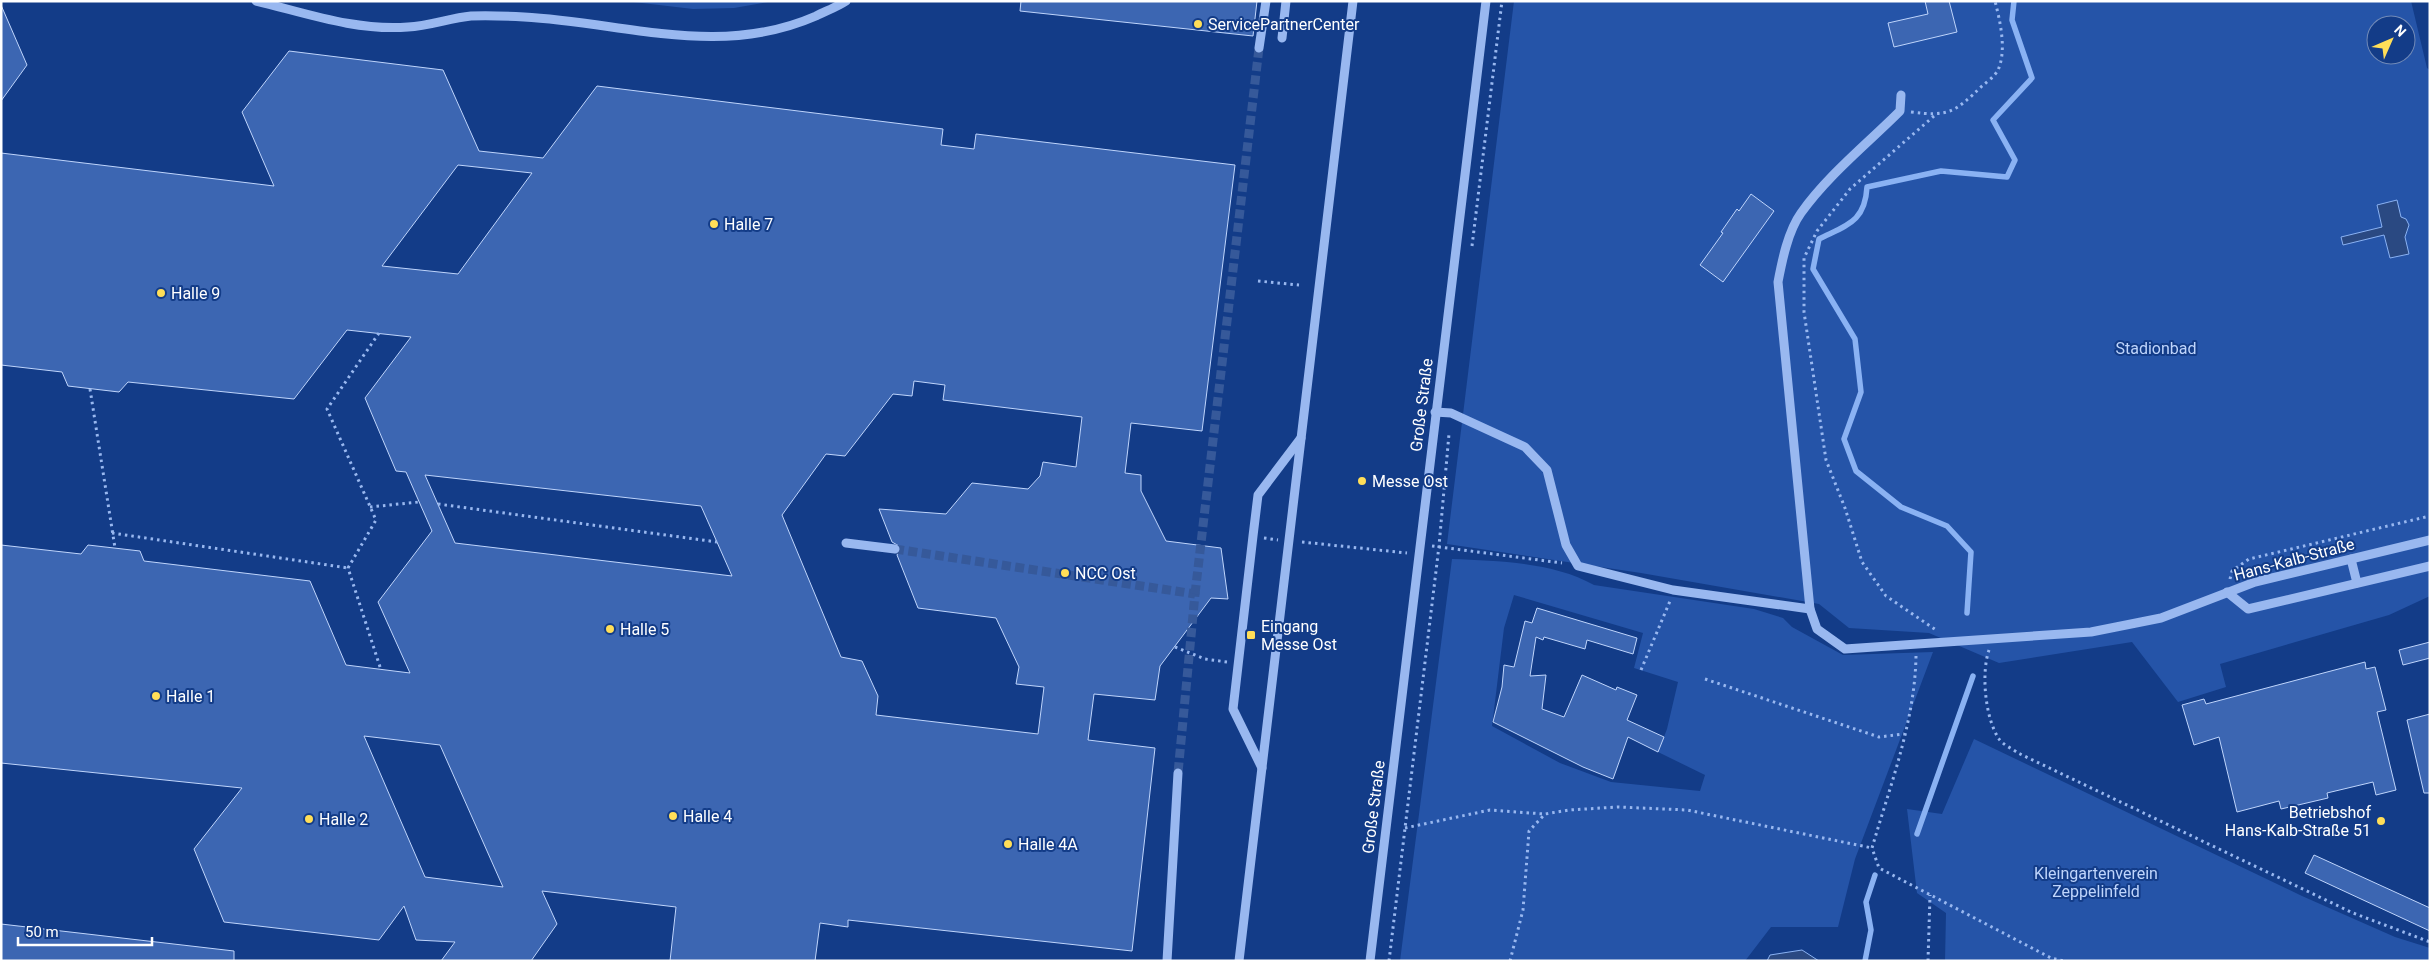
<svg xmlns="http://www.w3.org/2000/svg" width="2431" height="962" viewBox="0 0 2431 962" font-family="Roboto,sans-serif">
  <rect width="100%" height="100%" fill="#133c88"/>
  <g fill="#2554a8" fill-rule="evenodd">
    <path d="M625,1H774L734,8L693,9Z"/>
    <path d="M1514,1H2411L2427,68L2430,70V596L2389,615L2220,664L2226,687L2178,702L2132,642L1999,663L1929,633L1849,628L1819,604L1641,573L1447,544ZM2376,25H2406V55H2376Z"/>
    <path d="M1452,559C1498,561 1553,562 1594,585L1754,609L1783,618L1792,627L1843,655L1933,652L1855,859L1838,927H1771L1745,961H1400ZM1514,595L1643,633L1634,668L1678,682L1667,729L1658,752L1705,775L1700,791L1611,782L1560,763L1492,726L1504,628Z"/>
    <path d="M1974,739L2302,896L2395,937L2430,948V961H1945L1946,913L1917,893L1907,809L1942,814Z"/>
  </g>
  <g fill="#2a4982" stroke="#8ab2f3">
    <path d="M2397,200L2401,217L2406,219L2409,225L2405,237L2409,254L2390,258L2384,235L2343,245L2341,237L2382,227L2377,205Z"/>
    <path d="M1802,950L1819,961H1767L1770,955Z"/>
  </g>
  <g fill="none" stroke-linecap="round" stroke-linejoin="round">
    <g stroke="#8ab2f3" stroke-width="5.5">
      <path d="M1967,613L1971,552L1947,526L1901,507L1856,471L1844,439L1861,392L1855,339L1813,269L1819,239C1847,225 1865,222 1867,187L1941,171L2007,177L2015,160L1993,120L2032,78L2012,20L2014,1"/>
      <path d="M1917,834L1973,676"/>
      <path d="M1865,961L1871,930L1866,902L1875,875"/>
    </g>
  </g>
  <g fill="#3c66b2" stroke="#bfd5fc" fill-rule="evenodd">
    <path d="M1021,1H1257L1253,36L1020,11Z"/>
    <path d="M1925,1H1949L1957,32L1894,47L1888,23L1928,14Z"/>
    <path d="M1,5L27,65L1,101Z"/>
    <path d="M289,51L443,70L479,151L543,158L597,86L943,129L941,145L974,149L976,134L1235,165L1202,431L1131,423L1125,473L1141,475V491L1166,541L1221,548L1228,599L1211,598L1160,666L1155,700L1094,694L1088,740L1155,748L1132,951L848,920V927L820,923L815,961H670L676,907L542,891L557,924L531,961H441L455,942L416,940L404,906L379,940L224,922L194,849L242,788L1,763V545L81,554L88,545L140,551L144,561L310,581L346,665L410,673L378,602L432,531L406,472L396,471L365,398L411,337L347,330L294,399L128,382L119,392L68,386L62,372L1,365V153L274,186L242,112ZM458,165L532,173L458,274L382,266ZM914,381L945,385L943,400L1082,417L1076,467L1043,462L1040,476L1028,489L972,483L946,514L879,509L892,542L901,547L897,555L918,608L996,618L1019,667L1016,684L1044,687L1038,734L876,715L878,696L862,661L841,657L782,515L826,454L845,456L893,394L912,396ZM425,475L701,506L732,576L455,543ZM364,736L440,745L503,887L425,877Z"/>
    <path d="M1751,194L1774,211L1723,282L1700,265L1723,233L1721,232L1737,209L1739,211Z"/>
    <path d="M1537,608L1637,638L1633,654L1587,640L1585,649L1544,637L1543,640L1536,637L1530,676L1546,675L1542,709L1564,717L1582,675L1616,690L1617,687L1637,695L1627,720L1664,737L1658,752L1628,737L1613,779L1583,767L1493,722L1502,687L1504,665L1514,667L1525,621L1532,623Z"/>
    <path d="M2430,642V658L2403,665L2399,650Z"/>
    <path d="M2365,662L2366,669L2375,667L2386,710L2377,712L2396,790L2376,795L2373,782L2327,793L2328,798L2281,809L2279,801L2237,812L2219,737L2194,745L2182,705L2204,699L2206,704Z"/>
    <path d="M2430,714V793H2424L2407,720Z"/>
    <path d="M2314,855L2430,908V931L2305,873Z"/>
    <path d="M1,924L234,951V961H1Z"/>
  </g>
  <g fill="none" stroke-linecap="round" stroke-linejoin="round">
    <g stroke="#36599a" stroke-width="9" stroke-dasharray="9 4.5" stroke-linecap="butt">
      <path d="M895,549L1195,594L1178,773"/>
      <path d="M1195,594L1259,48"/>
    </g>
    <g stroke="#99b8f0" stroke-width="3" stroke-dasharray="2.5 4" stroke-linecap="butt">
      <path d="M1911,112C1949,117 1955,112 1982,86C1987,82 1995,76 1998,70C2007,50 2000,21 1995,1"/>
      <path d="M1934,116L1850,189L1817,231L1804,258V312L1826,460L1845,508L1862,562L1886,596L1936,630"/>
      <path d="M1472,246L1502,1"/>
      <path d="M1258,281L1299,285"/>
      <path d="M379,333L327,409L376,520L348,568L381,670"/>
      <path d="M90,389L115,548"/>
      <path d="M438,504L717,542"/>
      <path d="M370,507L419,502"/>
      <path d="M112,533L348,568"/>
      <path d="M1264,538L1278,540"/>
      <path d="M1302,542L1407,553"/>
      <path d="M1432,546L1562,563"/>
      <path d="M2230,579L2232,571L2249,559L2430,516"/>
      <path d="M1175,647L1205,659L1227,662"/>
      <path d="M1989,650C1981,673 1985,718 1999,739C2003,745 2013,749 2018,753L2353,913L2430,942"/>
      <path d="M1916,656C1915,721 1890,786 1872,848L1879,868L2051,958L2064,961"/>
      <path d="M1641,670L1670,601"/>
      <path d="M1705,679L1879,737L1904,734"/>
      <path d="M1405,828L1490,810L1544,814"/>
      <path d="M1389,961L1439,546L1449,434"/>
      <path d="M1510,961L1523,910L1529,831L1545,814L1569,810L1618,807L1687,810L1872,848"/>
      <path d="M1928,961L1930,895"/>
    </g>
    <g stroke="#99b8f0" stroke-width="9">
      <path d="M256,1C306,13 355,31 408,27C429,26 450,18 471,16C489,15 507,16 524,17C624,22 718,59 816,16C826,11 837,7 846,1"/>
      <path d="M1282,38L1286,1"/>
      <path d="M1259,48L1266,1"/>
      <path d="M1901,95L1900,111C1867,144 1828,175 1801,213C1788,231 1782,261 1778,282L1810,609L1817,629L1845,649L2091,632L2161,618L2255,582L2430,540"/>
      <path d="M1435,412L1451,413L1525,447L1547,470L1566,545L1578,566L1673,590L1810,609"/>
      <path d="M846,543L895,549"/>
      <path d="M2351,559L2357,583"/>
      <path d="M2227,592L2248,609L2430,566"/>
      <path d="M1262,768L1233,709L1253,536L1258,495L1301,438"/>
      <path d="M1167,961L1178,773"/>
      <path d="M1239,961L1353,1"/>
      <path d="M1370,961L1486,1"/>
    </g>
  </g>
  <g fill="#ffde58" stroke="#133c88" stroke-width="2">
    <circle cx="1198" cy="24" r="5"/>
    <circle cx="714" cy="224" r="5"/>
    <circle cx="161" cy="293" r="5"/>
    <circle cx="1362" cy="481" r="5"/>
    <circle cx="1065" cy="573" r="5"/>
    <circle cx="610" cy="629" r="5"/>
    <rect x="1246" y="630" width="10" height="10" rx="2.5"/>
    <circle cx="156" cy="696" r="5"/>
    <circle cx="673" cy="816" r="5"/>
    <circle cx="309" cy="819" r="5"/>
    <circle cx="2381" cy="821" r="5"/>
    <circle cx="1008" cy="844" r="5"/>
  </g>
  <g text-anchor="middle" stroke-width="4" stroke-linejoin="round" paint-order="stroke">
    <g font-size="16" fill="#fff" stroke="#133c88" text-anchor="start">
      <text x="1208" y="30">ServicePartnerCenter</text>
      <text x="724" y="230">Halle 7</text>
      <text x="171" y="299">Halle 9</text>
      <text x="1372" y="487">Messe Ost</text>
      <text x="1075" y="579">NCC Ost</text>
      <text x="1261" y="632">Eingang<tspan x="1261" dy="18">Messe Ost</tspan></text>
      <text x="620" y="635">Halle 5</text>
      <text x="166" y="702">Halle 1</text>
      <text x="2371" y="818" text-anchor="end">Betriebshof<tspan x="2371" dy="18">Hans-Kalb-Straße 51</tspan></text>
      <text x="683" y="822">Halle 4</text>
      <text x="319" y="825">Halle 2</text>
      <text x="1018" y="850">Halle 4A</text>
    </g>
    <g font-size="16" fill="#bfd5fc" stroke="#133c88">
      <text x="2156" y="354">Stadionbad</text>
      <text x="2096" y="879">Kleingartenverein<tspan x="2096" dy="18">Zeppelinfeld</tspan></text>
    </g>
    <g font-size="16" fill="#fff" stroke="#133c88">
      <text transform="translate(1421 405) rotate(-83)" y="6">Große Straße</text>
      <text transform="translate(2294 559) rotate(-15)" y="6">Hans-Kalb-Straße</text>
      <text transform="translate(1373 807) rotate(-83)" y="6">Große Straße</text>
    </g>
  </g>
  <rect width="2431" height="962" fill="none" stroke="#ffffff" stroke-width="5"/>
  <g transform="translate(2391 40) rotate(45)"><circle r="24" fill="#133c88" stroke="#718ab8"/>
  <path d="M0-4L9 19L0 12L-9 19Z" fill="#ffde58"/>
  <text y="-8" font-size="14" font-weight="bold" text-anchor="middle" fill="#ffffff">N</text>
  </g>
  <path d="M18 937v8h134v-8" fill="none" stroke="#ffffff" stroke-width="2.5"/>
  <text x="25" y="937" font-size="15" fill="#ffffff" stroke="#133c88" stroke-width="4" paint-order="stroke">50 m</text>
</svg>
